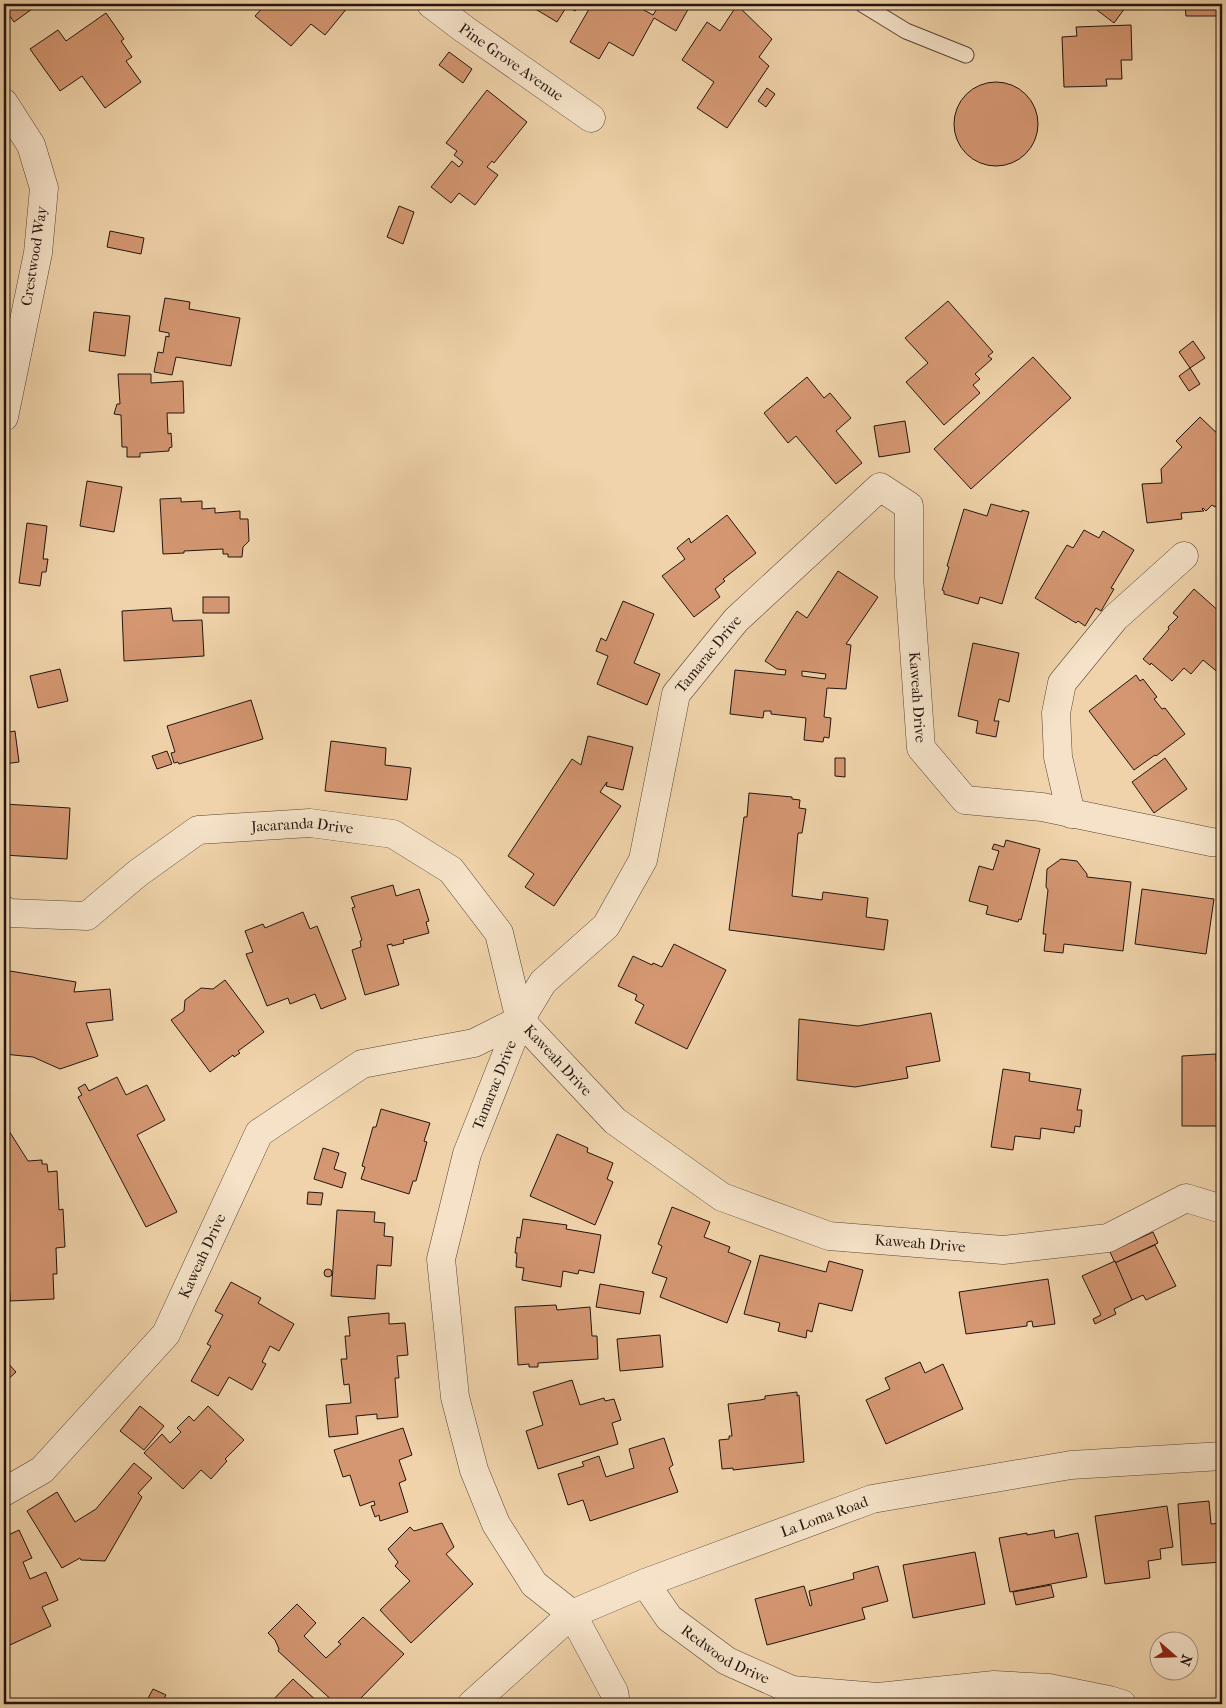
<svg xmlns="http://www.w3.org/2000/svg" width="1226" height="1708" viewBox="0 0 1226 1708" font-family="'IM FELL French Canon',serif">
  <rect width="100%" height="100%" fill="#f0d3aa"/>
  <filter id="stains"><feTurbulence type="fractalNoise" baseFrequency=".004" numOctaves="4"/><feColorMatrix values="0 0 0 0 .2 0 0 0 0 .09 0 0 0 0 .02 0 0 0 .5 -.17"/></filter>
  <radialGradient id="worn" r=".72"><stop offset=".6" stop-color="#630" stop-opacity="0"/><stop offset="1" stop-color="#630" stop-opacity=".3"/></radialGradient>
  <g fill="#d49772" stroke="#221510" fill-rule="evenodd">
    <path d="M4,4H39L14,22L4,8Z"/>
    <path d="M252,4H266L260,10Z"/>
    <path d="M266,4H343L348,7L325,35L311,24L291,46L255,16Z"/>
    <path d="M527,4H579L575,11L567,6L557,22Z"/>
    <path d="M592,4H633L653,15L660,4H691L676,31L654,18L633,56L609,42L599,59L570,42Z"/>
    <path d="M1095,4H1119L1125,8L1114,23L1093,7Z"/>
    <path d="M1185,4H1222V18L1221,16H1186Z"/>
    <path d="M737,5L772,39L759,57L769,66L727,128L697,108L714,82L682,60L707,22L720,31Z"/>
    <path d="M106,13L124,39L121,41L132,57L126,61L141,82L105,108L82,76L60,91L30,49L58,30L66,41Z"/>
    <path d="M1131,25L1132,60H1121L1122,79H1106L1107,86L1064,87L1062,37L1077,36L1076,27Z"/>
    <path d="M449,52L472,69L463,83L439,65Z"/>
    <circle cx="996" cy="124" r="42"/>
    <path d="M767,88L775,94L766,107L758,101Z"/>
    <path d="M487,90L527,122L494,163L492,161L487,167L498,175L475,205L459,193L451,203L431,187L452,161L459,167L463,162L454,155L457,151L446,143Z"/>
    <path d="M399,206L414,212L403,244L387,237Z"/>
    <path d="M110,231L144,238L141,254L107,247Z"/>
    <path d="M165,298L190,302L189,309L240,318L231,366L176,357L172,375L154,372L158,352L163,353L166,336L169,337V333L159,331Z"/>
    <path d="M948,301L993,352L988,356L992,359L975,374L980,379L973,385L980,393L944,425L906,382L928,363L905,338Z"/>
    <path d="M94,312L130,316L125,356L89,351Z"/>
    <path d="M1193,341L1205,358L1190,368L1179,352Z"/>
    <path d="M1033,357L1071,398L971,489L934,449Z"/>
    <path d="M1190,368L1200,384L1189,391L1179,376Z"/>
    <path d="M118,374H151V383L183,381L184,413H167L168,434L171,433L172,447L169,448V451L140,453V457H127V447H122L121,415L114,414L117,404H120Z"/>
    <path d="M807,377L824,398L830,393L851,418L836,431L862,463L836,484L796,436L788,443L764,413Z"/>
    <path d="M1200,417L1222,438V499L1215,507L1212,505L1206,511L1203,508L1202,509L1204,511L1181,513L1182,519L1147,523L1142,484L1162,483L1161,469L1182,447L1176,441Z"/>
    <path d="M905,421L910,452L879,457L874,426Z"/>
    <path d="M87,481L122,487L114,532L80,526Z"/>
    <path d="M181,498V502L202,501V509L215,508V513L240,511V519H248L249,541L243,547L242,557H228V554H223V549L184,551V553L163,554L160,499Z"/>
    <path d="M991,504L1022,512V510L1029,512L1002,604L980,597L978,604L944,594V591L942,590L949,567L947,566L964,509L987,516Z"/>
    <path d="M727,515L756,553L723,579L725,581L715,589L720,597L694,617L662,576L685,559L677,548L689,538L691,543Z"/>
    <path d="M27,523L47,526L43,559H48L46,572H42L40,586L19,583Z"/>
    <path d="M1084,530L1099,538L1103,531L1134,550L1111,588L1114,589L1101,611L1096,608L1085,626L1078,621L1076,623L1035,598L1067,545L1073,548Z"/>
    <path d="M1222,570V588L1217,587Z"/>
    <path d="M838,571L878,597L846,644L851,645L846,689L827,688L824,717L831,718L829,738L824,737L823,742L804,740L806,718L771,714V711H764L763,718L730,714L735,670L785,675L786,670L777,669L765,661L797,611L807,618ZM802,671L826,674L825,679L802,676Z"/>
    <path d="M1194,589L1222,614V670L1220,674L1203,660L1191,674L1184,668L1172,681L1151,663L1150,665L1143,659L1169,629L1168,627L1178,617L1173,613Z"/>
    <rect x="203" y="597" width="26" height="16"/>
    <path d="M623,601L654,614L634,663L660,674L647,705L597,684L608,656L596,651L601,638L606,641Z"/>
    <path d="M171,608L173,621L202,620L204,656L124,661L122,611Z"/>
    <path d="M973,643L1019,653L1009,702L999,699L994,721H999L996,737L976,733L978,721L958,716Z"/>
    <path d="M60,669L68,701L38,708L30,676Z"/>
    <path d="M1136,675L1140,681L1143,679L1157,697L1154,699L1162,709L1165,708L1185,734L1156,756L1155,755L1134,770L1089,711Z"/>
    <path d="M251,700L263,739L179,764L178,762L174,763L171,753L175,752L167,726Z"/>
    <path d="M15,731L19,762L4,764V733Z"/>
    <path d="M588,736L633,747L623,790L606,786L607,782L600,792L621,806L554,906L525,887L534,874L508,856L572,759L581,765Z"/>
    <path d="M331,741L386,748L385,765L411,768L407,800L325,791Z"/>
    <path d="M167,751L172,764L157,769L152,756Z"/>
    <path d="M835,758H845V777L835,776Z"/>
    <path d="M1165,758L1187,789L1154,813L1132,782Z"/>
    <path d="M749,793L792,797V799L800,800L799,808L806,809L802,833H798L792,896L822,900L823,892L868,898L866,917L888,920L884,950L729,930L744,817H747Z"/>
    <path d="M4,804L70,808L67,859L4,855Z"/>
    <path d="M1006,840L1040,849L1021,920L1019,919L1018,922L986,914L988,906L969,901L979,866L993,870L999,851L992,849L994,844L1004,847Z"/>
    <path d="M1061,859L1077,861L1087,874V877L1131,882L1123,951L1064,944L1063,953L1044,951L1046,934H1043L1048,890L1046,887L1047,869Z"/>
    <path d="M393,885L396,896L419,889L429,921L426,922L429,933L403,940L404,943L392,946V944L387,945L399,985L365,995L352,950L361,947L360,941L362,940L352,908L355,907L351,897Z"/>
    <path d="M1142,889L1214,899L1206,954L1135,944Z"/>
    <path d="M303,912L310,929L317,926L346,999L321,1009L315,994L290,1004L288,998L267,1006L246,954L253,952L245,931L263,924L265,928Z"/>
    <path d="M674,944L726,970L687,1049L635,1023L644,1005L635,1000L637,995L618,986L633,956L652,965L653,963L662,967Z"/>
    <path d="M4,970L76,982L74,992L110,989L113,1020L86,1023L98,1056L60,1069L33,1057L4,1054Z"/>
    <path d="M225,980L264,1032L238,1051L240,1053L234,1057L233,1055L210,1072L171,1020L184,1011L185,1000L201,988L213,989Z"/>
    <path d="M931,1013L940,1061L906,1067L908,1078L855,1087L797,1080L799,1019L858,1026Z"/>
    <path d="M1216,1054V1061H1222V1126H1182V1056Z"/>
    <path d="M1003,1069L1030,1073L1029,1081L1081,1089L1077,1110H1082L1080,1127L1075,1126L1074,1133L1041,1128L1040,1139L1015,1136L1013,1150L991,1147Z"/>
    <path d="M117,1077L126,1095L147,1085L165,1120L137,1135L177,1212L146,1227L78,1097L82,1095L78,1088L85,1084L89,1091Z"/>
    <path d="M381,1109L430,1123L424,1141L427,1142L416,1181H413L409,1194L361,1179L365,1167L362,1166L373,1127H376Z"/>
    <path d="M4,1123L28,1161L42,1160V1164H47L48,1172L57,1171L59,1210L63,1209L65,1247L56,1248L57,1274H53L54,1299L10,1301L9,1276H4V1235L7,1234L6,1222L4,1223Z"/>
    <path d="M557,1134L588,1148L587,1152L613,1163L607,1179L613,1182L595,1225L530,1196Z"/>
    <path d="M323,1148L339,1153L334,1169L346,1173L342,1188L314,1179Z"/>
    <path d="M308,1192L323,1193L321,1205L307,1204Z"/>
    <path d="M672,1207L710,1222L704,1237L730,1247L728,1252L751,1261L727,1323L660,1297L667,1278L652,1273L662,1246L658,1244Z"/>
    <path d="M337,1210L375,1212L374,1222L385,1223L384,1236L393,1237L391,1266L377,1265L375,1299L331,1296Z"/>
    <path d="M523,1219L567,1225L566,1229L601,1235L594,1273L579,1270L578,1274L563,1271L561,1287L522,1280L524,1268L516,1267L517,1253H515L517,1237L520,1238Z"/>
    <path d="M1153,1232L1158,1243L1115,1263L1110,1252Z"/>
    <path d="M1155,1245L1176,1286L1146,1300L1143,1295L1132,1300L1115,1263Z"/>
    <path d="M760,1255L826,1272L829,1261L863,1270L852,1311L819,1303L812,1332L807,1330L806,1338L778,1331L780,1323L744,1314Z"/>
    <path d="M1115,1261L1132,1300L1114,1309L1116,1314L1095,1324L1093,1319L1101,1315L1082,1276Z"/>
    <circle cx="328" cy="1273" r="4"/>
    <path d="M4,1276H9L10,1301L4,1302Z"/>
    <path d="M1048,1279L1055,1324L1033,1327L1032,1321L1027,1322V1326L966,1334L959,1292Z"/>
    <path d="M231,1282L261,1298L258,1303L294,1324L279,1351L270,1346L262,1362L266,1364L252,1390L229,1377L218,1396L191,1381L211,1346L207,1344L223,1315L215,1311Z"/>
    <path d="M600,1284L644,1292L640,1314L596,1307Z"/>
    <path d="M556,1305L557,1310L590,1307L592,1336H597L598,1359L538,1363V1367H529V1364L518,1365L515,1307Z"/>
    <path d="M389,1313V1324L405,1323L408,1355L397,1356L399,1378H395L398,1417L377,1419V1414L356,1416L358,1434L329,1437L326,1405L351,1403L349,1384L344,1385L341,1359H347L345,1336H350L348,1317Z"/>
    <path d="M660,1335L663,1367L620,1371L617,1339Z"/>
    <path d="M6,1361L16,1372L4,1383V1362Z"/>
    <path d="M920,1362L925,1373L943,1364L963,1409L886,1444L866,1400L890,1389L885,1378Z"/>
    <path d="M572,1380L580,1405L604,1398L605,1401L614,1399L621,1420L612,1423L618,1444L538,1469L526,1431L543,1425L533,1392Z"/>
    <path d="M797,1392V1396L799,1395L804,1462L733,1470V1468L722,1469L719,1440L729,1439V1436H732L728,1404L760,1400L765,1399V1396Z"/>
    <path d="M140,1406L164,1426L144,1450L120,1431Z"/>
    <path d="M208,1406L244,1440L225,1459L227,1461L211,1479L201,1470L183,1489L144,1453L162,1434L170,1443L181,1432L177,1428L189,1416L194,1421Z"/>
    <path d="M403,1428L412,1455L399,1460L406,1480L399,1483L408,1512L380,1521L379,1515L375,1517L371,1506L375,1505L374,1501L360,1506L350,1475L343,1477L334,1450Z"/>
    <path d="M664,1438L673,1465L669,1468L678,1492L590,1521L583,1500L568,1505L558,1474L584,1466L582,1462L599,1456L606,1477L634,1468L629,1449Z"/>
    <path d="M134,1463L152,1478L138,1493L142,1497L105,1561L81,1560L80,1558L62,1568L27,1511L57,1492L75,1522L96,1509Z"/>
    <path d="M1209,1501L1211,1524L1222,1523V1562L1182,1565L1178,1504Z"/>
    <path d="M1167,1506L1173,1547L1160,1549L1161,1559L1148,1561L1150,1578L1105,1584L1095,1516Z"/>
    <path d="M442,1523L454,1547L446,1554L473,1584L411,1643L380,1610L410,1581L395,1566L398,1562L388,1549L410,1527L414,1531Z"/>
    <path d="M19,1530L32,1558L23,1562L30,1579L46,1572L58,1600L42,1607L51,1626L10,1645L9,1643L4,1646V1537Z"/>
    <path d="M1054,1530L1055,1538L1078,1533L1087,1577L1010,1592L999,1538L1027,1533V1535Z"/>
    <path d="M975,1552L985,1604L913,1618L903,1565Z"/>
    <path d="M878,1566L888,1601L862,1608L865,1619L767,1645L755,1599L804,1586L810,1606L812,1605L809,1591L854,1579L853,1573Z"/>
    <path d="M1051,1585L1054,1597L1016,1605L1013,1592Z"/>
    <path d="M297,1604L316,1623L304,1636L326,1658L341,1644L338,1642L363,1617L404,1654L356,1703L354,1700L350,1704H336L278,1651L279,1649L275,1640L268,1633Z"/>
    <path d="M293,1679L320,1704H269Z"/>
    <path d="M153,1689L166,1695L161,1704H151L146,1702Z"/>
  </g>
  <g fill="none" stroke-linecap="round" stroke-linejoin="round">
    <defs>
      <path id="service" d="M862,4L906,31L966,55"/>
      <g id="minor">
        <path id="s1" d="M431,4L464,29L591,118"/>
        <path d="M4,103L31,145L44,188L38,253L4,417"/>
        <path d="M1071,814L1058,757L1056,713L1062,683L1115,618L1184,556"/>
        <path id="s2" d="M4,910L9,913L87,916L138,873L198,830L310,823L393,834L451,870L499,933L520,1020"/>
        <path id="s3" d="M4,1492L42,1470L166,1334L259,1133L362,1064L474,1043L520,1020L615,1121L722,1197L829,1236L1003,1250L1108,1238L1186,1198L1222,1209"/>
        <path id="s4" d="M645,1583L669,1618L727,1661L792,1690L878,1697L994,1685L1049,1688L1109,1700L1122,1704"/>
        <path id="s5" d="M616,1704L614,1692L572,1614L534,1584L496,1524L474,1470L455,1397L441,1259L467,1154L520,1020L543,982L606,926L643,860L676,694L736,620L880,487L909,506V577L921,748L965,800L1042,807L1211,842L1222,843"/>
      </g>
      <g id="tertiary">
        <path id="s6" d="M472,1704L572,1614L645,1583L872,1499L1071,1465L1222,1456"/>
      </g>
    </defs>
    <use href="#service" stroke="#564436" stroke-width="17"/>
    <use href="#minor" stroke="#564436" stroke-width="29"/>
    <use href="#tertiary" stroke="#564436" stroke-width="29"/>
    <use href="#service" stroke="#f5e2c8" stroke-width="15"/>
    <use href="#minor" stroke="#f5e2c8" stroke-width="28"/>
    <use href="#tertiary" stroke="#f5e2c8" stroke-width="28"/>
  </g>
  <g text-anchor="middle" stroke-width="4" stroke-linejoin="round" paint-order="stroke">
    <g font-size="15" fill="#221510" stroke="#f5e2c8">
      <text dy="5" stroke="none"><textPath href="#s1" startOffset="99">Pine Grove Avenue</textPath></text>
      <text transform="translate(34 256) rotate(-81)" y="5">Crestwood Way</text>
      <text dy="5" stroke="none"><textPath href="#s5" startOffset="1170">Tamarac Drive</textPath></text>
      <text dy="5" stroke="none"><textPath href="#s5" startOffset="1636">Kaweah Drive</textPath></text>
      <text dy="5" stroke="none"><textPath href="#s2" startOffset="329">Jacaranda Drive</textPath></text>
      <text dy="5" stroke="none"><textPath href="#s3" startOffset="794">Kaweah Drive</textPath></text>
      <text dy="5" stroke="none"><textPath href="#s5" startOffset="675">Tamarac Drive</textPath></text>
      <text dy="5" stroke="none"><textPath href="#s3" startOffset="1214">Kaweah Drive</textPath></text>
      <text dy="5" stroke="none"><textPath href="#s3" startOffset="314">Kaweah Drive</textPath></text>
      <text dy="5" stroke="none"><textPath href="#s6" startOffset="405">La Loma Road</textPath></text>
      <text dy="5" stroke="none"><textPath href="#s4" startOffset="110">Redwood Drive</textPath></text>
    </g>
  </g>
  <rect width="1226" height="1708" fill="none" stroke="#f0d3aa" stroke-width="20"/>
  <rect x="5" y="5" width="1216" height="1698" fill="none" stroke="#221510" stroke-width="2.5"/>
  <rect x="10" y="10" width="1206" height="1688" fill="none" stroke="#221510"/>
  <g transform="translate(1174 1656) rotate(110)"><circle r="24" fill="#f5e2c8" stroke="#a1907e"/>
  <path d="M0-4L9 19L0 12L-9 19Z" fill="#8f2418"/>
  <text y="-8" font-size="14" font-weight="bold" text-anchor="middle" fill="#221510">N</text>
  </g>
  <rect width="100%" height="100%" filter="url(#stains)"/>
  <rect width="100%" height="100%" fill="url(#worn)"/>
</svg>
